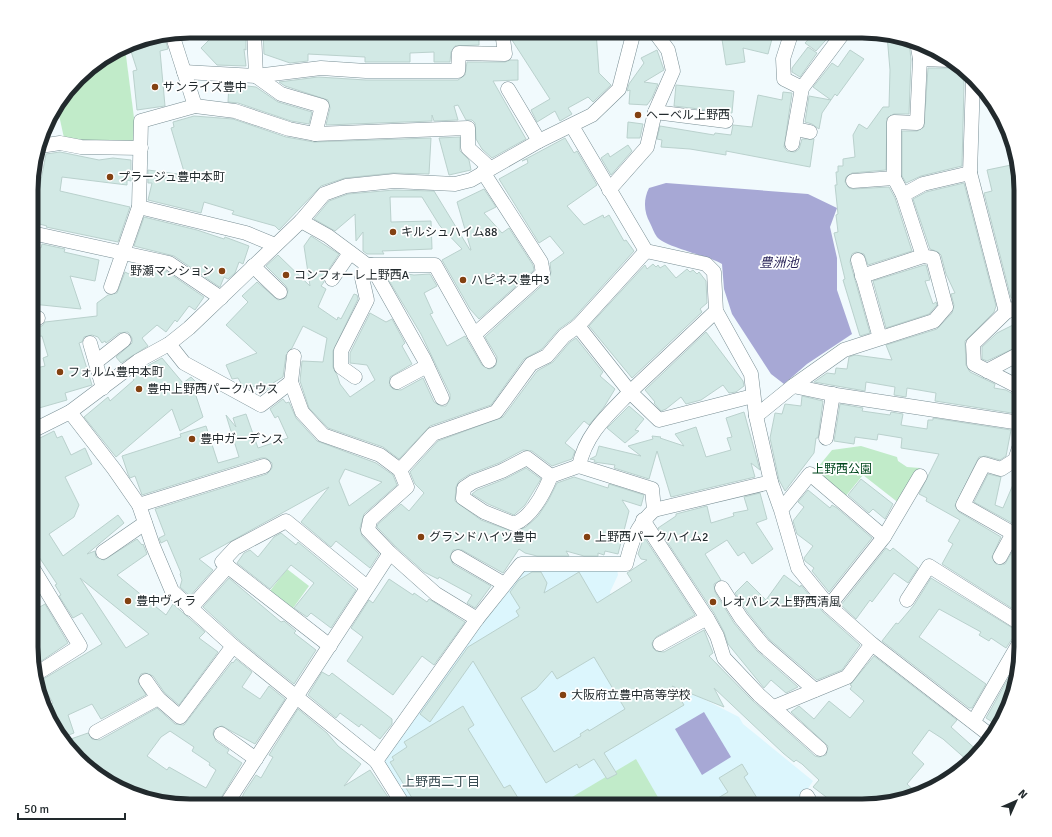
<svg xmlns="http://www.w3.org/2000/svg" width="1052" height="837" viewBox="0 0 1052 837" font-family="Signika,'Noto Sans JP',sans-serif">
  <rect width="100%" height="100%" fill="#f1fafd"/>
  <path fill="#dcf6fd" d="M617,569L618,575L610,592L628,651L652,673L739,717L743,724L813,781L803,796L808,806H409L383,761L520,570Z"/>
  <g fill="#c1ebc9">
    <path d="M125,48L137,141L90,142L64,138L57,106L85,70Z"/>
    <path d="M861,446L897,457L898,461L907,467L920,468L900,504L863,475L845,497L814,472L832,450Z"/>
    <path d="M287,569L309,586L291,611L269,592Z"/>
    <path d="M636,759L663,806H557Z"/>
  </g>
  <g fill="#a7a8d5">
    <path d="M666,183L808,194L837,208L830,227L837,258V290L852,334L807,364L784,384L771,374L732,314L724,289L722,264C709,256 665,247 657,237C654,233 652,227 650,223C644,212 643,200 649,188Z"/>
    <path d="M704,712L731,757L702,775L675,729Z"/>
  </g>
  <g fill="#d2e9e5" stroke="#bad1cd" fill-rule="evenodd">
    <path d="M218,31H246V50L244,49L246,66L217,65L201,48Z"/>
    <path d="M389,31H438V37H461V31H479V45L455,46L451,52L450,62H434V52L410,53V62H365V57L308,54V61L290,63L264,54L263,32L282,37L357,39L389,38Z"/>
    <path d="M596,31L599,73L611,85L593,102L588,97L568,108L572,114L560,121L555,111L537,122L531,110L550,99L512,40L511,32Z"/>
    <path d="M729,31H774L768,54L743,48L745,62L726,65L721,33Z"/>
    <path d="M816,31H834L816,51L805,43Z"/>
    <path d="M164,35L168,49L160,51L165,106L137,110L133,71L137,70L129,45L139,40Z"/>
    <path d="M887,35L909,40L911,60L909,114H894L887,118L886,170L852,173L846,177L845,182L849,188L853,189L889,187L895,198L912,251L868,265L864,254L856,252L852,254L850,262L870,333L860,336L843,280L845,279L834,233L838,232L836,215L838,214L835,185H837L836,172H838V166H843V159L855,157L853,135L859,124L867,129L883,107H889L890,70Z"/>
    <path d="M808,47L817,53L800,77L792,72V68Z"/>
    <path d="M657,50L664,70L644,82L658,84L652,98L647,105L629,104L630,90L627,91L629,84L644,63L641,58Z"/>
    <path d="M850,50L864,59L837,96L835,94L822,113L819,129L812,124L805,122L809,96L831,100L813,87L832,63L838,67Z"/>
    <path d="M510,60H518V80L493,81L526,139L492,158L482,149L476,139L475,123L472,120H466L458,105L454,106L458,120L434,121L432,115V121L326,125L330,108L328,100L285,86L279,82L318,77L366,80H458L465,75L467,62H505Z"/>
    <path d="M957,65L963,68L964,85L962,166L921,176L906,183L902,176V131H917L924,127L928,68H950Z"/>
    <path d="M229,84L256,87L278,102L312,112L309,124L291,121L238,103L228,102Z"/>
    <path d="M676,85L734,91L732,113L674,106Z"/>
    <path d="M783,92L792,93L784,147L787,151L795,152L799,149L802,139H814L810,167L726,151V155L690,149L661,147L662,140L657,139L660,126L714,135L715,133L731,135L733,125L752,127L758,95L782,100Z"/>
    <path d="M194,116L233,119L286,137L314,142L431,138L429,174L393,173L345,178L321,186L279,230L275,226L232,214L234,211L204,202L201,213L148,200L152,183H148V170L185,175L171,128L174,127L173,122Z"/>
    <path d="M628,122L643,124L640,138H627Z"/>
    <path d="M460,137V151L469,160L471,170L449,175L439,138Z"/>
    <path d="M565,138L574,153L577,151L597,185L567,206L584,225L603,215L604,218L609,215L624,241L626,240L634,251L572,320L558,330L542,349L524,359L491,405L430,426L399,459L383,447L328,428L309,408L300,381L302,361L323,362L327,338L303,326L292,348L286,355L283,377L273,383L274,384L262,393L257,385L250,389L242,385L238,378L232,379L226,365L257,353L226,325L248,302L242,296L257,282L278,300L286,298L288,290L286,286L266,266L278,255L310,286L304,246L311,236L339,254L325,275L324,282L321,286L326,289L318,307L337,320L338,317L341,319L354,294L357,295L358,299L333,351V367L337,375L340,384L350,397L375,380L367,365L350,363V353L370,313L386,322L392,319L405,343L402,346L412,364L390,377V386L393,389L401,390L423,378L434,402L441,406H446L450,399V394L421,334L388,279L396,274L398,278L407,274L414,275L430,274L437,286L424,293L433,313L430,314L447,346L465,336L482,365L489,369L493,368L496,365L497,357L485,337L549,279L551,272L550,263L564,253L550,236L539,243L499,179L528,163L527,159L522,161Z"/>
    <path d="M628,145L632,151L611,175L601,158L608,153L610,157Z"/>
    <path d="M60,152L99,160L113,158L131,160V181L127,180V185L62,177L60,191L130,207L118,242L46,227L47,226L32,222V195L38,196L46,154Z"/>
    <path d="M1016,164L1021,190V296L1011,298L984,193L992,191L987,170Z"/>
    <path d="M964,183L996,306L994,312L965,341L966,365L970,372L995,384L994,388L1006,390L1013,394L1020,401L1018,414L935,401L936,393L907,388L906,397L894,395L895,387L866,382L865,391L814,382L827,373L835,374L836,368L847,369L849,357L855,355L892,360L886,345L937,329L952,313L954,305L951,294L955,293L946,274L941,255L938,252L930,249L913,199L926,192Z"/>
    <path d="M484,189L496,207L484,213L502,233L509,228L533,265L534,270L479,319L470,309L442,260L462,249L440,226L422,197H390L391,222L431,221L432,249L382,251L384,254H367L363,251V232L356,241L355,214L335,231L314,219L329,201L348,194L394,190L434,191L470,250H471L457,202Z"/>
    <path d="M144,217L197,230L224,239L225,237L249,246L243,264L239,262L235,273L228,279L224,277L220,287L218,286L174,256L134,246Z"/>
    <path d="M42,244L65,249L64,252L99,260L95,281L70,276L81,309L32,304V246L41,248Z"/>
    <path d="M653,264L656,267L658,265L660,268L665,265L676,278L687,269L690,272L693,270L697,274L699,272L706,281L707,303L700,309L702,312L632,378L589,326L645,265L647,269Z"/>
    <path d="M924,265H926L930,280L925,281L933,304L936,302L937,305L929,314L886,328L873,281Z"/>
    <path d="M132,266L159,271V270L166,271L204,297L195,310L189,306L177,322L175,320L166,332L157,325L142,338L148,346L121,363L116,357L132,343V338L128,332L119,333L106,343L105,341L102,343L98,337L92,335L84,337L82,342L79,343L92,385L65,393L67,400L32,410V369L45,366L43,358L48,356L42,336L32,337V326H42L45,322L97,316V303L108,295L117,293L125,272L129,274Z"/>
    <path d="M1015,324L1021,336V345L987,361L982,359V347L997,333Z"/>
    <path d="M706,332L743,381L744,386L736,392L729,393L723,385L701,400L686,404L681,397L666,409L661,411L654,403L655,402L645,390Z"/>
    <path d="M576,338L603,372L600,376L615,389L604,407L589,425L584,421L565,443L575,451L572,459L552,466L532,451L523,450L499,463L470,474L459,481L456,487L455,501L481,520L514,532L526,527L538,516L548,501L557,483L574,477L608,488L609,484L644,495L641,506L622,500L629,511L618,554L605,551L604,555L598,553V556H584L566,551L569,556H537L525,553L519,549L503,573L462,550H453L450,557L453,564L491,586L475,608L467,603L472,595L439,577L438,579L424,572L396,547L377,527L378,524L401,504L409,511L424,493L415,484L410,472L438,441L503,417L537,371L553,362L570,342Z"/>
    <path d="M162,358L183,383L191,377L199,385L194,390L203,417L180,431L172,409L116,457L84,417L108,397L110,401L134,380L132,377L138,371Z"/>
    <path d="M802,396L823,401L818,438H816L814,453L785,491L779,480L770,438L775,413L782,414L785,404L801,406Z"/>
    <path d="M283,399L286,403L289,402L296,418L317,441L376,463L393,475L397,485L364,514L360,528L362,536L379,554L370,568L336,541L331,547L301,522L329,487L199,559L213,570L190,596L180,587L182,580L180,574L181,573L167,540L161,543L159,538L165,535L155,509L267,474L272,468V463L266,458H261L142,495L135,476L130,478L128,474L122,456L181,437L180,434L206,426L218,463L239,457L226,415L236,427L233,418L246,414L258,448L288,438L278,416L275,418L270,409ZM345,469L382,482L349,506L339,481Z"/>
    <path d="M840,404L863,408L862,411L890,415L891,412L903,414L901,425L927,429L928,420H933V418L1011,430L1006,456L1000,460L986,456L979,457L955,506L959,512L1001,537L992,557L996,564H1005L1016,545L1021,546V614L942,564L953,544L948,541L960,520L926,501L927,498L919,494L939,454L901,448L902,438L878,434L877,440L855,437L854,444L834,441Z"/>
    <path d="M629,406L644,419L635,430L639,431L625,443L607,428Z"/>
    <path d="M744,412L760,470L751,463L755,477L671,497L657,451L649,479L614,468L615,465L594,462L595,460L590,459L596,456L599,446L641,456L628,446L653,439L652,436L661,437L660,438L684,446L675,434L696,427L706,457L731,450L727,438L732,437L726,418Z"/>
    <path d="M54,431L57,438L62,436L71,455L85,448L92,464L65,477L79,505L74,517L49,534L63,556L118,515L124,523L87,554L95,551L96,557L104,560L137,539L142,545L143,544L147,554L117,575L166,615L173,604L205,632L199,638L218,652L179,705L164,692L153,676L145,673L141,674L138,681L146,695L101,719L92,704L68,715L74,733L63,737L47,717L45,707L53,703L40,681L102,644L82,613L73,618L59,596L61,595L55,585L57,584L39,557L35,559H32V442ZM80,578L149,634L126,648Z"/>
    <path d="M1021,466V528L974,502L988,474L1001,477L995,505L1003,508Z"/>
    <path d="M526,468L541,479L525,505L514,515L488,504L472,494L477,490L505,479Z"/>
    <path d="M861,479L893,504L885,519L873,509L869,513L848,495Z"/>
    <path d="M808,490L830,508L832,505L837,508L872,538L829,592L812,571L814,568L805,561L804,558L813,546L797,534L793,521L804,507L798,502Z"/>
    <path d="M760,493L767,519L756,523L773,549L752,564L744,552L738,556L727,540L705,554L721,580L714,584L715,592L734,623L757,651L798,687L786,693L771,680L764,688L728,644L724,632L714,613L658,528L676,516V514L707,506L711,523L734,516L733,513L748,510L744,497Z"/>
    <path d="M281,533L296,545L298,542L356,590L331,628L311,613L307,617L294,608L314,583L291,565L270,589L237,563L244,553L250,550L258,557L274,537Z"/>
    <path d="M644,537L695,615L656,637L652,643L653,648L656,651L664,652L704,630L713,653L709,656L753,701L815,756L819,757L826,755L828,746L791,712L799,706L814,719L829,701L850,718L864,701L850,689L852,686L850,685L874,656L957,720L951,727L980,753L968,761L943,739L929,730L912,753L924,764L907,784L919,795L862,806H838L813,787L819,780L802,764L796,760L794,762L783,753L714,688L724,707L672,686L684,705L604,753L617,774L607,779L594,759L579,768L577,764L546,783L473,661L430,722L420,714L468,647L519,616L516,611L520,608L510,592L519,580L532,572H541L547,583L544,593L579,572L597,603L632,581L627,573L647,560L641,559L638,554ZM594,657L625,709L589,731L588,729L580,734L581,736L554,752L521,698L536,689L552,671L557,679Z"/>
    <path d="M886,548L890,551L893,548L918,568L908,583L894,573L872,602L870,600L856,619L841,605Z"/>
    <path d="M784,575L800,587L801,585L823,612L860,645L842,670L817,680L769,639L748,613L735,593L747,581L766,600Z"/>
    <path d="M229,578L281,622L284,621L296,631L294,633L316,650L294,684L239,640L203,607Z"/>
    <path d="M931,578L1019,632L1014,636L1006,648L991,638L989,641L979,635L981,632L939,609L919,637L986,684L972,708H969L882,641L896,623L898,624L914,605Z"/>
    <path d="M389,579L413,595L414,593L427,602L429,599L465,622L434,665L422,656L393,695L347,661L363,637L351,628L369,600L373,603Z"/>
    <path d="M45,604L68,643L34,666L31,657V612Z"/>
    <path d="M236,659L252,672L242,687L260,699L269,686L285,699L255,744L222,726L214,729L213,734L216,741L229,750L227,753L242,763L216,806H180L129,794L87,768L85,758L80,759L77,748L72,750L70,746L68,740L88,733L92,739L100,740L157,708L175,724L184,725L232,662L233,663ZM170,731L194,747L192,751L210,763L209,765L216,770L206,788L169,767L167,770L147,756L161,737Z"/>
    <path d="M1018,661L1009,706L997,725L986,718Z"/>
    <path d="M322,672L329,676L332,673L392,719V724L380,739L361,724L359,727L340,713L336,718L308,695Z"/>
    <path d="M463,706L474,725L468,729L504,788L510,785L523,806H417L390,762L394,760L392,757L407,747L404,742Z"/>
    <path d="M298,709L327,733L338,746L361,764L344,786L370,770L388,797L375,806H238L244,793L256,775L261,778L273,757L269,755Z"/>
    <path d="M742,764L748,774L744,777L762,806H705L728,792L719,778Z"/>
  </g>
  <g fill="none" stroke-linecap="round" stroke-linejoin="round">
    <defs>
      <g id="minor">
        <path d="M254,31L256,76L281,94L322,106L315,134"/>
        <path d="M792,31L783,59L784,79L802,88"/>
        <path d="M172,34L195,106"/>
        <path d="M920,59L950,60"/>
        <path d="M184,72L256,76L321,68L366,71H458L459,53L505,54L502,31"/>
        <path d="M973,79L970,173L1006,312"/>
        <path d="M508,89L539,141"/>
        <path d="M655,112L726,121"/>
        <path d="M572,126L646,251L706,264L714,272L716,311L751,374L756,416L771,482L781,510L798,568L829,606L884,537L810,474L781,510"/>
        <path d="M796,129L810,132"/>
        <path d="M792,144L802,88L844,32"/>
        <path d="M40,146L60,143L81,147L141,148"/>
        <path d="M853,181L894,178"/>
        <path d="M609,190L647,147L655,112L673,71L668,50L654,31"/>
        <path d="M903,195L894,178V122L917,123L920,59L917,42"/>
        <path d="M139,207L246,233L275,245"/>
        <path d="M301,221L328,236L367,265H435L489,361"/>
        <path d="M32,233L169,263L221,298"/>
        <path d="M858,260L880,338"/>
        <path d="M371,265L424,359L442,398"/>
        <path d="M253,266L280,292"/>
        <path d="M862,276L923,256"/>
        <path d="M332,279L350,253"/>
        <path d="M111,287L139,207L141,121L195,106L235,111L289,129L315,134L468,128V148L490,168"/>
        <path d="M716,311L630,392L659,420L753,396"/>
        <path d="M32,318H38"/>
        <path d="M474,335L543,273L541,262L483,172"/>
        <path d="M90,343L103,388"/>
        <path d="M169,344L184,363L261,405L291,382"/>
        <path d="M294,356L291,382L302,412L323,435L380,455L400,470L407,487L370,520L368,530L390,553L436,594L477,619"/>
        <path d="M96,362L124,340"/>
        <path d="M987,371L1021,353"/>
        <path d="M355,377L341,367V351L367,300L362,278L367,265"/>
        <path d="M397,382L427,366"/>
        <path d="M793,386L836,395L1021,423"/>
        <path d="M1021,390L1019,387L974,364L973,344L1006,312L1021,306"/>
        <path d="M70,412L138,361L169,344L189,328L301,221L324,194L346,186L394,181L455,184L471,180L539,141L592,115L619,89L634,31"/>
        <path d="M756,416L793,386L844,350L934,321L946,307L933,258L923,256L903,195L923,184L970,173"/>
        <path d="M32,431L70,412L114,469L139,505L153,546L172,591L233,646L376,761L404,806"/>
        <path d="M826,438L833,394"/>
        <path d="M400,470L433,434L496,412L531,364L547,356L564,336L578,326"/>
        <path d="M551,476L527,458L502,471L473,482L464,488L463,498L484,512L514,524C532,517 544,493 551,476L579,466"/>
        <path d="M139,505L264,466"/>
        <path d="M654,510L771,482"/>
        <path d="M643,520L707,618L717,636L724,658L759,695L820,749"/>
        <path d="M884,537L920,476"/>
        <path d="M1021,538L963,505L984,464L1001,469L1015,460L1021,442"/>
        <path d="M103,552L145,523"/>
        <path d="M458,557L504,584"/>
        <path d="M1000,557L1013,533"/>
        <path d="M32,567L80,646L36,674"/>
        <path d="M722,588L741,618L763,645L815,690"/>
        <path d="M907,600L929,566L1021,624"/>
        <path d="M829,606L872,644L991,736"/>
        <path d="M190,609L228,566"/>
        <path d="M660,644L707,618"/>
        <path d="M330,646L222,562L235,548L286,521L367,587"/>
        <path d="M146,681L158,698"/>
        <path d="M774,707L847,677L872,644"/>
        <path d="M974,721L1021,640"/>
        <path d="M96,732L158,698L180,717L233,646"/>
        <path d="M221,734L256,759"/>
        <path d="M376,761L477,619L521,564H626C632,540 636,527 654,510L652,489L579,466C586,433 608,415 630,392L578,326L646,251"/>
        <path d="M807,796L813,806"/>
        <path d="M225,806L390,553"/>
      </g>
    </defs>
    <use href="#minor" stroke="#7a8f95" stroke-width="15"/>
    <use href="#minor" stroke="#fff" stroke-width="14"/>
  </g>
  <g fill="#834111" stroke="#fff" stroke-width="1.5">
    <circle cx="155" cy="87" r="4"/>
    <circle cx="638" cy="115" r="4"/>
    <circle cx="110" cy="177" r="4"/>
    <circle cx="393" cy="232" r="4"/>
    <circle cx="222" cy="271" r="4"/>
    <circle cx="286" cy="275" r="4"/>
    <circle cx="463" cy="280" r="4"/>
    <circle cx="60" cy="372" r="4"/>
    <circle cx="139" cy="389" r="4"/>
    <circle cx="192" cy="439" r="4"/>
    <circle cx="421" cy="537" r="4"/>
    <circle cx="587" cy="537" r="4"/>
    <circle cx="128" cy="601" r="4"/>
    <circle cx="713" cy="602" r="4"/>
    <circle cx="563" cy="695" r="4"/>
  </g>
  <g text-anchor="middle" stroke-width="3.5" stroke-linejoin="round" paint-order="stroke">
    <g font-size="12" fill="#222a2d" stroke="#fff" text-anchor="start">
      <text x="163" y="91">サンライズ豊中</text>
      <text x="646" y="119">ヘーベル上野西</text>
      <text x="118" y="181">プラージュ豊中本町</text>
      <text x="401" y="236">キルシュハイム88</text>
      <text x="214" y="275" text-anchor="end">野瀬マンション</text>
      <text x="294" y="279">コンフォーレ上野西A</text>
      <text x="471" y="284">ハピネス豊中3</text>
      <text x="68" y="376">フォルム豊中本町</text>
      <text x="147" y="393">豊中上野西パークハウス</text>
      <text x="200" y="443">豊中ガーデンス</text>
      <text x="429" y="541">グランドハイツ豊中</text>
      <text x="595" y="541">上野西パークハイム2</text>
      <text x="136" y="605">豊中ヴィラ</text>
      <text x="721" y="606">レオパレス上野西清風</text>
      <text x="571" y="699">大阪府立豊中高等学校</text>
    </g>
    <g font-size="12" fill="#00461d" stroke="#fff">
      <text x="842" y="473">上野西公園</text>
    </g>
    <g font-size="13" font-style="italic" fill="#251f55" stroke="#fff">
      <text x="779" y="267">豊洲池</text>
    </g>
    <g font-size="13" fill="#3b4e54" stroke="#fff">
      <text x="441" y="786">上野西二丁目</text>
    </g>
  </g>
  <path d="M0 0H1052V837H0ZM190 38H862A152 152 0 0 1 1014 190V647A152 152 0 0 1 862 799H190A152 152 0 0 1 38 647V190A152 152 0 0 1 190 38Z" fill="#fff" fill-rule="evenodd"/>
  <path fill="none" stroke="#222a2d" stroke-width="5" d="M190 38H862A152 152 0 0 1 1014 190V647A152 152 0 0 1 862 799H190A152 152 0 0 1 38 647V190A152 152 0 0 1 190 38Z"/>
  <g transform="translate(1016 801) rotate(45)" stroke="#ffffff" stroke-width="3" paint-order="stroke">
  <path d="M0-3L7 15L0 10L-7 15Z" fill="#222a2d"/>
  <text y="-6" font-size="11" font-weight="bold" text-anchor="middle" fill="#222a2d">N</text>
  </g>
  <path d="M18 813v6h107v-6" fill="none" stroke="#222a2d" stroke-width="2"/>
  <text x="24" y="813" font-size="12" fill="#222a2d" stroke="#ffffff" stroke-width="3" paint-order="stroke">50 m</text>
</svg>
